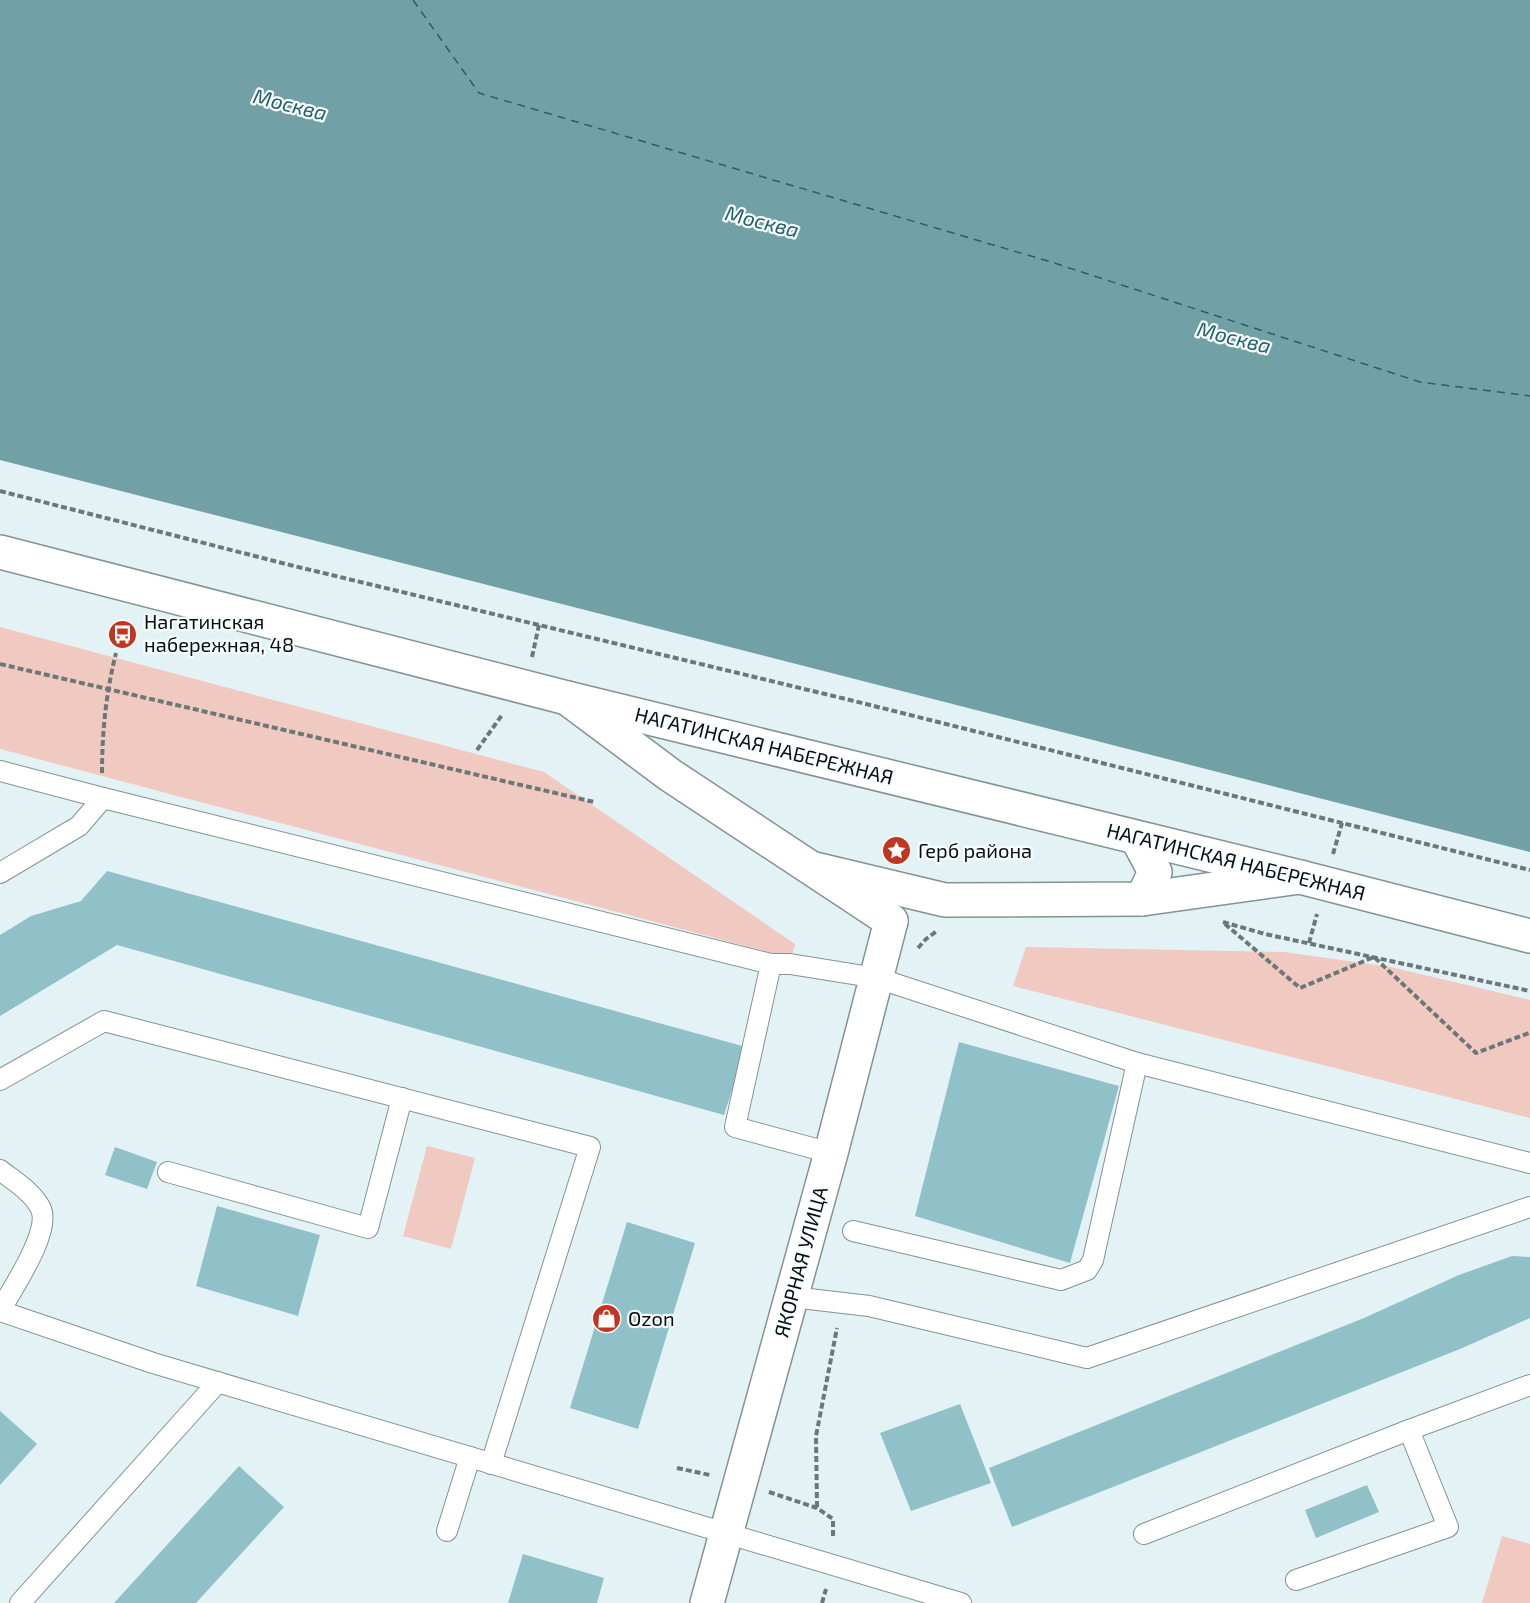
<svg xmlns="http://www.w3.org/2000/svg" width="1530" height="1603" viewBox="0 0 1530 1603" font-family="'Exo 2',sans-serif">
  <rect width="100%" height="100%" fill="#e3f3f5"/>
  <g fill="#f0c9c1">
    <path d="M0,627L544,772L795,944L791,958L0,749Z"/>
    <path d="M1026,947L1284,952L1391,967L1530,1000V1118L1013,986Z"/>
    <path d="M427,1146L475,1158L451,1249L403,1236Z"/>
    <path d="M1502,1536L1530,1544V1603H1482Z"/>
  </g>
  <path fill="#71a1a7" d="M0,0H1530V852L0,460Z"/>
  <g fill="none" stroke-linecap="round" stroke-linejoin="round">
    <path stroke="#21626a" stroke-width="1.5" stroke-dasharray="8 6" stroke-linecap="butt" d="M413,0L479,93L1051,262L1420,382L1530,396"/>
  </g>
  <g fill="#91c1c8">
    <path d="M107,871L746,1047L724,1115L117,945L0,1016V935L31,916L81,901Z"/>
    <path d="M959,1042L1119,1086L1070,1263L915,1216Z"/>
    <path d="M115,1147L157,1162L147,1189L105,1175Z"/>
    <path d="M217,1206L320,1235L298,1316L196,1286Z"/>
    <path d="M627,1222L695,1243L638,1429L570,1408Z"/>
    <path d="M1512,1256L1530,1257V1318L1460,1349L1012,1527L989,1468L1364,1318L1459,1275Z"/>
    <path d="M960,1404L991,1483L911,1511L880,1433Z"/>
    <path d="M0,1411L37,1444L0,1485Z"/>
    <path d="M239,1466L284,1507L196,1603H114Z"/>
    <path d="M1367,1485L1379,1512L1316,1538L1305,1510Z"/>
    <path d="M523,1554L604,1578L597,1603H508Z"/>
  </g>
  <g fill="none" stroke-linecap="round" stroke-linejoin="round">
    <defs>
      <g id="service">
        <path d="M0,771L103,798L771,964H790L877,978L1137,1063L1530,1163"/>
        <path d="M0,873L79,826L103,798"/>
        <path d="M771,964L735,1127L831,1153"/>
        <path d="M0,1080L104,1021L590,1147L491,1464"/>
        <path d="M0,1170C14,1181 33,1192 41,1209C51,1232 12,1289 0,1311"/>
        <path d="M168,1172L368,1228L402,1098"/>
        <path d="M853,1231L1061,1280L1087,1270L1093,1260L1137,1063"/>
        <path d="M792,1297L869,1306L1087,1358L1530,1207"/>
        <path d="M0,1311L153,1363L961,1603"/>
        <path d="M447,1531L470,1457"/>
        <path d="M1144,1534L1409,1430"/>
        <path d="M1296,1580L1448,1527L1409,1430L1530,1385"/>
        <path d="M20,1603L218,1382"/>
      </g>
      <g id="minor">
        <path d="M567,698L670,775L891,921"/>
        <path d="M1137,838L1155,872L1142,899"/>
        <path d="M815,869L945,900L1142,899L1300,877"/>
        <path d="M707,1603L831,1153L891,921"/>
      </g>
      <path id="tertiary" d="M0,552L567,698L1300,877L1530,936"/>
    </defs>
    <use href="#service" stroke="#849294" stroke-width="22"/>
    <use href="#minor" stroke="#849294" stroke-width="36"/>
    <use href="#tertiary" stroke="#849294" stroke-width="36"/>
    <g stroke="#6d7778" stroke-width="4" stroke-dasharray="6 3" stroke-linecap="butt">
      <path d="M0,491L290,565L854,701L1530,870"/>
      <path d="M532,657L539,625"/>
      <path d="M0,664L594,802"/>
      <path d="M477,750L502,715"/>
      <path d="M102,773C102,732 106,693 116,653"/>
      <path d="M1333,854L1342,823"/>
      <path d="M1223,922L1265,934L1530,991"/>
      <path d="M1225,924L1300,988L1374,957L1476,1053L1529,1033L1530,1031"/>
      <path d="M1309,943L1317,914"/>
      <path d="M918,948L926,939L937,931"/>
      <path d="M677,1468L710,1475"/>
      <path d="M769,1492L817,1508L833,1519V1538"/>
      <path d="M817,1507L816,1436L837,1328"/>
      <path d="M822,1603L826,1589"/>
    </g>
    <use href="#service" stroke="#fff" stroke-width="20"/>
    <use href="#minor" stroke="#fff" stroke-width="33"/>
    <use href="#tertiary" stroke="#fff" stroke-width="33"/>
  </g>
  <defs>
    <symbol id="bus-disc" viewBox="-11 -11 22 22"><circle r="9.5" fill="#c13620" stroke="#f8feff"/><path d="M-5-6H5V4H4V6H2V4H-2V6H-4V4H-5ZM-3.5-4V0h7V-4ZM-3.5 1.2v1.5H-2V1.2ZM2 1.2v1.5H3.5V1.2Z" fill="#fff"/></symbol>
    <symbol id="sight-disc" viewBox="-11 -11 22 22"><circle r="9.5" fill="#c13620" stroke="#f8feff"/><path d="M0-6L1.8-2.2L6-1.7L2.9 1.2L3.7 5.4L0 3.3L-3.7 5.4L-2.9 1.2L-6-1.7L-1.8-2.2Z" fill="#fff"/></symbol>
    <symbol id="shop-disc" viewBox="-11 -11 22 22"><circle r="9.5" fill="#c13620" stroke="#f8feff"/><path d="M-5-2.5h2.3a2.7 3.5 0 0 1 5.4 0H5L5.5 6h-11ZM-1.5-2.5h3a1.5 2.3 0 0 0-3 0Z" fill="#fff"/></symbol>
  </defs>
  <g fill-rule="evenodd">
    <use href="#bus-disc" x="106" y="618" width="33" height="33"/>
    <use href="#sight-disc" x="880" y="834" width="33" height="33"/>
    <use href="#shop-disc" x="590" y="1302" width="33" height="33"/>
  </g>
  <g text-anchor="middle" stroke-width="4.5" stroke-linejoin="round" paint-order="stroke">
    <g font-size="20" fill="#080d0d" stroke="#f8feff" text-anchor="start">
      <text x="144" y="629">Нагатинская<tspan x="144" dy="23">набережная, 48</tspan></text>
      <text x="918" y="858">Герб района</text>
      <text x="628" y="1326">Ozon</text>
    </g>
    <g font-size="20" fill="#080d0d" stroke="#f8feff">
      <text transform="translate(764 746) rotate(14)" y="7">НАГАТИНСКАЯ НАБЕРЕЖНАЯ</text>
      <text transform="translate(1236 862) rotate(14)" y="7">НАГАТИНСКАЯ НАБЕРЕЖНАЯ</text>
      <text transform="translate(801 1262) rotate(-75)" y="7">ЯКОРНАЯ УЛИЦА</text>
    </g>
    <g font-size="21" font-style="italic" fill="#21626a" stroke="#f8feff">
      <text transform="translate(290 105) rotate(14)" y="7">Москва</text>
      <text transform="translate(762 222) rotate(14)" y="7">Москва</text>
      <text transform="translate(1234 338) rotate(14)" y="7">Москва</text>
    </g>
  </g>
</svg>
